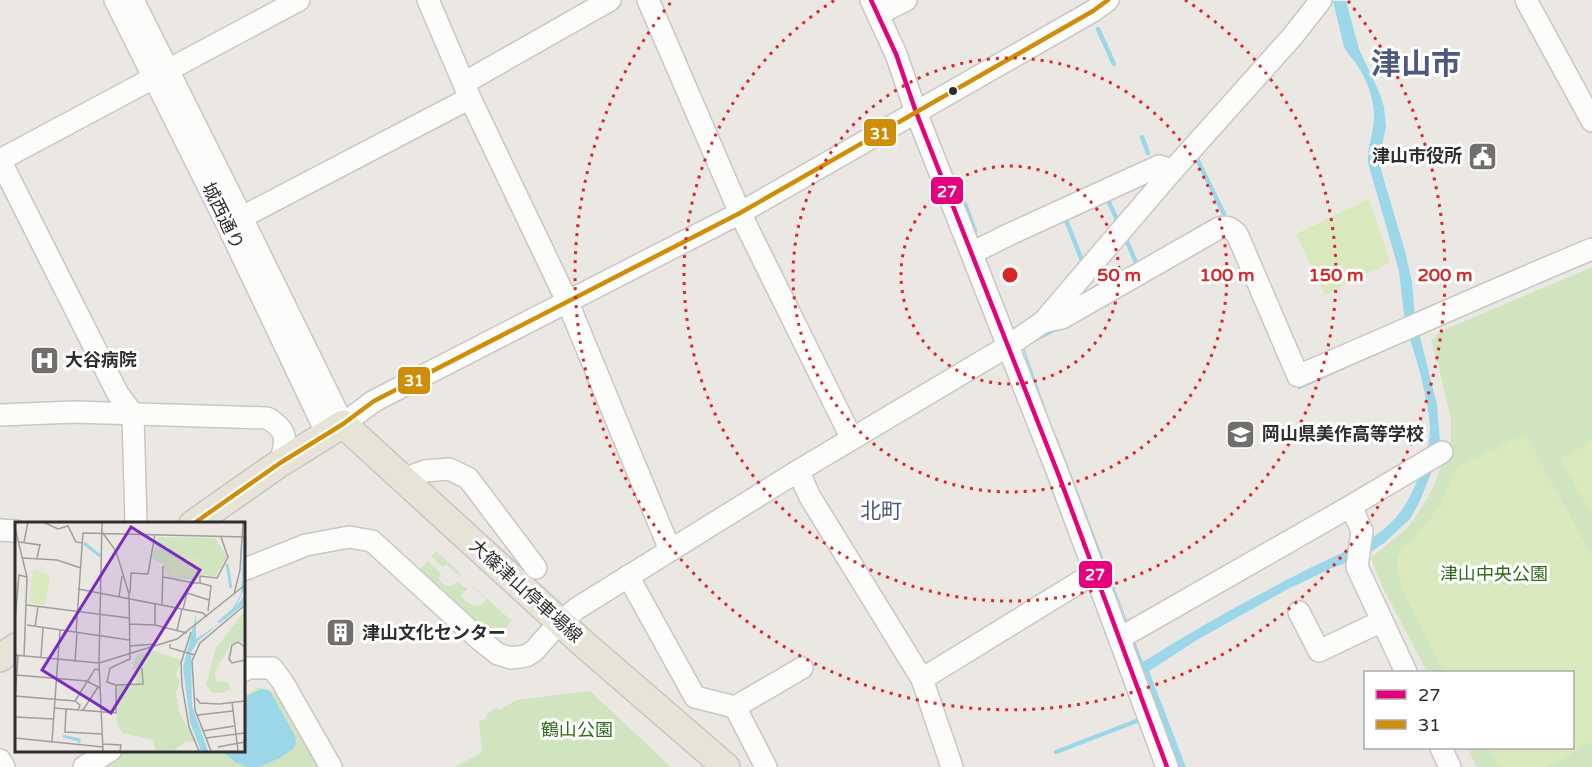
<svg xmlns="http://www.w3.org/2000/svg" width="1592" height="767" viewBox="0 0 1592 767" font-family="'Varela Round','Noto Sans JP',sans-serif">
  <rect width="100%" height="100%" fill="#ebe8e4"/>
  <g fill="#d0e5bf">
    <path d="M1592,267V767H1477L1467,748H1572V672H1427L1379,580L1371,558L1407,528L1419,512L1432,490L1451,441V419L1439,368L1431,341L1439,332Z"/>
    <path d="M436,551L461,574L460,576L446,564L443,567L431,556Z"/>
    <path d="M428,561L440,573L439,579C445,588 451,588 458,582L467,589L461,595C467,604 479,612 486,599L473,587V586L512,621L495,639L419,570Z"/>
    <path d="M257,688C271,688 275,692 283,702L319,767H99L126,751L243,750V697Z"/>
    <path d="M590,691L671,767H455L482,752L479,722L486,718L487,714L496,708L500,710L516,700Z"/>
  </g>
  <g fill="#d9e9bd">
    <path d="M1369,199L1390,262L1325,295L1296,234Z"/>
    <path d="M1526,434L1592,557V742L1547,767H1501L1489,748H1572V672H1444L1402,589L1397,570V558L1404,546L1414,538L1440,506L1454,473L1459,466Z"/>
    <path d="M1592,441V510L1590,512L1560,458Z"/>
  </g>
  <g fill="#9cd7e9">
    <path d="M1333,1H1346L1359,49L1380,94L1384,107L1386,127L1380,154L1381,170L1405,251L1412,282L1415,317L1437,405L1440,441L1437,459L1419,503L1410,519L1384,543L1365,556L1332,568L1288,589L1197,640L1149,671L1186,767H1174L1137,666L1140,662L1128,629L1129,628L1055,438L1057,437L1143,662C1193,630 1246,601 1298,574C1321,562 1346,552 1368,540C1401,521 1414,494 1424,460C1427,450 1430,439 1430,428C1428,398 1419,368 1410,339L1298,390V388L1320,379L1408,336L1405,323L1399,271L1368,163C1367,147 1374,132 1374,116C1374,98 1366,77 1355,62C1351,57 1347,53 1344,47Z"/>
    <path d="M1156,275L1049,335L1024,347L1047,413L1045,414L1022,346Z"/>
    <path d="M261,689L268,690L271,693L295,736L296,743L293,749L280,758L259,767H247L236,763L222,751L243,750V698Z"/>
  </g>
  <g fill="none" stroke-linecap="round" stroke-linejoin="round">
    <g stroke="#9cd7e9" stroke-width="4.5">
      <path d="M1098,29L1114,64"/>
      <path d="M1142,137L1148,153"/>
      <path d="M1196,157L1224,214"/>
      <path d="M1106,196L1119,224"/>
      <path d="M965,204L975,231"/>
      <path d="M1064,215L1083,263"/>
      <path d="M1125,237L1138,267"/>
      <path d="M1056,752L1139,720"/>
    </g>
    <defs>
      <g id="minor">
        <path d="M115,0L227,224L327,434"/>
        <path d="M133,0L242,218L343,424L374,401L740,213L1093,11L1108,0"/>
        <path d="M428,0L470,98L568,303L670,550"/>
        <path d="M648,0L740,213L852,439"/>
        <path d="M871,0L896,54L916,112L1059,476L1167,767"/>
        <path d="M1526,0L1592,121"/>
        <path d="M878,14L906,0"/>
        <path d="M464,83L610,0"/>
        <path d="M0,160L118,394L133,414L136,524"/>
        <path d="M0,160L299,0"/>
        <path d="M231,223L470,98"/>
        <path d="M972,253L1010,234L1159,166L1173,170"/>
        <path d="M1043,322L1062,318L1219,228C1228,226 1231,228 1237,234L1298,376C1396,334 1493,290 1592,249"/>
        <path d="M0,415L74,412L267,418C290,431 286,442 280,463"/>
        <path d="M798,471L810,497L922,679L952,767"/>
        <path d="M403,479L425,471L449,469L468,478L536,568"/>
        <path d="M1351,506L1362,531L1357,567L1406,672"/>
        <path d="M0,530L16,531"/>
        <path d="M243,570L306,545L349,537L372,541L479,639L498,654L511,658L526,656L534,651L549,634L576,609L798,471L1008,346L1043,322L1173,170L1292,37L1321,0"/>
        <path d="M628,576L695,697L735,707L766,767"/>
        <path d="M1299,612L1319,651L1382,621"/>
        <path d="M1120,638L1351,506L1442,452"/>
        <path d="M243,671L248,668H272L282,681L331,767"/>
        <path d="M922,679L1096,572"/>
        <path d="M735,707L802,668"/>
        <path d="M1441,748L1450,767"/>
        <path d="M0,760L4,767"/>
        <path d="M84,767L111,750"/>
      </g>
      <g id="major">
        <path d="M193,524L280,463L343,424L585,645L726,767"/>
        <path d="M0,658L16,647"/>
      </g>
    </defs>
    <use href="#minor" stroke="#c8c6c6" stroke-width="24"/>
    <use href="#major" stroke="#c6c5c4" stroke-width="30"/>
    <use href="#minor" stroke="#fcfcfb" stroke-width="21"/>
    <use href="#major" stroke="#e7e3d6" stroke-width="27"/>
    <defs>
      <path id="bus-1" d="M871,0L896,54L916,112L1059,476L1167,767"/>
      <path id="bus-2" d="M193,524L280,463L343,424L374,401L740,213L1093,11L1108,0"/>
    </defs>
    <use href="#bus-1" stroke="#fff" stroke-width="9"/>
    <use href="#bus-2" stroke="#fff" stroke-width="9"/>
    <use href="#bus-1" stroke="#e5007d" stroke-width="4.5"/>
    <use href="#bus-2" stroke="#cf8e09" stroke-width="4.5"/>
  </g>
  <g fill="none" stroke="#d62828" stroke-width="3" stroke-dasharray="3 6">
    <circle cx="1010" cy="275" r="109"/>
    <circle cx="1010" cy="275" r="217"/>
    <path d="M1185 0A326 326 0 1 1 835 0"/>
    <path d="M1348 1A435 435 0 1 1 672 1"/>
  </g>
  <defs>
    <symbol id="civic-square" viewBox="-11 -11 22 22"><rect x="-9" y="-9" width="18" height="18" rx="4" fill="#706f6e" stroke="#fff"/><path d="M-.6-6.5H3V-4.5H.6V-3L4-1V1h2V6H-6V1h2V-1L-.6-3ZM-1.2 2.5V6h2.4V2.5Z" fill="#fff"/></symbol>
    <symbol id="hospital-square" viewBox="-11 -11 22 22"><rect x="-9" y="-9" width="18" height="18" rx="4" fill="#706f6e" stroke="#fff"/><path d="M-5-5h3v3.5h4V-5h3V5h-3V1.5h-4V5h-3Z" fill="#fff"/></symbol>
    <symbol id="school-square" viewBox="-11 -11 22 22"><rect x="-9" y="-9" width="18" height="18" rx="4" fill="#706f6e" stroke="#fff"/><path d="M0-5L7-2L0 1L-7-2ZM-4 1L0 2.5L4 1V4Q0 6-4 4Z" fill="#fff"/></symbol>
    <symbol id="building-square" viewBox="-11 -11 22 22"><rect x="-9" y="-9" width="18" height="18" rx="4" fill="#706f6e" stroke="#fff"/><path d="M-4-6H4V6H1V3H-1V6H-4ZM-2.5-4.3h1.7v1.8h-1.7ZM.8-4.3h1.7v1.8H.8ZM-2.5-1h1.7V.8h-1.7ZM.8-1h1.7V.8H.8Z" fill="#fff"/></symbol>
  </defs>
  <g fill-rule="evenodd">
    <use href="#civic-square" x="1466" y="140" width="33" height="33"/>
    <use href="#hospital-square" x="28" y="344" width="33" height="33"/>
    <use href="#school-square" x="1224" y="418" width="33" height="33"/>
    <use href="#building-square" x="324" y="616" width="33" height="33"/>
  </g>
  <circle fill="#2e2e2e" stroke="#fff" stroke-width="2" cx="953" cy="91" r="5"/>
  <g text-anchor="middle" stroke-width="6" stroke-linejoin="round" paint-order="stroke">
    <g font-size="18" font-weight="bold" fill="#2e2e2e" stroke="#fff" text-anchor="start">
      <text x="1462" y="162" text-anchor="end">津山市役所</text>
      <text x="65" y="366">大谷病院</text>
      <text x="1262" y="440">岡山県美作高等学校</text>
      <text x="362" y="639">津山文化センター</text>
    </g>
    <g font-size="18" fill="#2e2e2e" stroke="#fff">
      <text transform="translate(223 216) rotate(64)" y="6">城西通り</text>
      <text transform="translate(526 591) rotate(42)" y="6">大篠津山停車場線</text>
    </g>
    <g font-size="18" fill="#306b1e" stroke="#fff">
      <text x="1494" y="580">津山中央公園</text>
      <text x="577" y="736">鶴山公園</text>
    </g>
    <g font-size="21" fill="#4f597e" stroke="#fff">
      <text x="881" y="518">北町</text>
    </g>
    <g font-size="30" font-weight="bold" fill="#4f597e" stroke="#fff">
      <text x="1416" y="74">津山市</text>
    </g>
  </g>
  <g transform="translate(15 522)">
    <rect width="230" height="230" fill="#ebe8e4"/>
    <path d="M142,15L200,16L212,35L201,54L185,53L182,58L154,56L148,42L137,37ZM229,90V120L216,122L200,150L201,159L212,160L216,167L207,171L196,170L191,162L201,126ZM139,129L166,138L161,153L165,159L161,171L164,190L180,219L170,220L159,228H140L138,218L107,211L102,200L103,163L121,162L118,143L122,133Z" fill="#d0e5bf"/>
    <path d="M151,35L183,37L182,56L155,54ZM18,48L35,53L30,83L14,81Z" fill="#d9e9bd"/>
    <path d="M229,9V68L220,86L229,74V82L184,118L176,130L177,184L193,229H186L175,200L168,145L181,93V117L205,101L202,100L218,86L226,72Z" fill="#9cd7e9"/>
    <path fill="none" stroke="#9cd7e9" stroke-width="3" d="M69,21L85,34M212,42L216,66M48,214L64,218V221"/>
    <path fill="none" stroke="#9f9e9b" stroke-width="1.5" d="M28,0L43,7L53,4L61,20L68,21M0,6L12,55L9,135M87,10L101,29L114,72L115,137L95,146L92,160L101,163M4,20L25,23L22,36M9,20L13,0M8,36L42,38L66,46M148,55L179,61H185V54L202,56L213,35L206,15M185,61L196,64L193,89M63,67L188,91L192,95M115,71L116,51L133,52L140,12M219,72L225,48L228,0M104,75L107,54M12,83L114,96M147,83L148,44M168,87L172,71L194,78M0,99L4,53L12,55M114,102L140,103L172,111M12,103L114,118M140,103V82M20,105L23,85M162,108L167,87M176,110L166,141L167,163L174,205L184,229M61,111L68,11L230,15M155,122V126L180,133M114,124L140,122M230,125L223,120L217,123L214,137L217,141L230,138M0,133L84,141L87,0M26,135L28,106M60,140L62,111M1,153L72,159L85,166M0,174L60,179L65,183L63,188M181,176L185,181L204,182L230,179M0,178L3,133M60,179L80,147L84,148M217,180L223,229M39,186L101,191V163L128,162L127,146M51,187L50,210L87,212M68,188L83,165M0,195L39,197M183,196V193L218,189M188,209L219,204M0,216L88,225M191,216L230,211M37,219L45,108M88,222L106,223L105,229M203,225L230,220M88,229L84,141L162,117L230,63M196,229L180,188L177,139L185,121L230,83"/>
    <path fill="#7b2cbf" fill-opacity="0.15" stroke="#7b2cbf" stroke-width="3" d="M116,5L185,48L96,191L27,148Z"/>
    <rect width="230" height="230" fill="none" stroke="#2e2e2e" stroke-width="3"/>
  </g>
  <circle cx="1010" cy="275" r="9" fill="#d62828" stroke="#fff" stroke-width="3"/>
  <g font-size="18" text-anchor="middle" font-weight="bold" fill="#d62828" stroke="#fff" stroke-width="6" stroke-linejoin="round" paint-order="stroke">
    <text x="1119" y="281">50 m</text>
    <text x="1227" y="281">100 m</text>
    <text x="1336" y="281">150 m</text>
    <text x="1445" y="281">200 m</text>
  </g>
  <g stroke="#fff" stroke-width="2">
    <rect x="863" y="118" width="34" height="29" rx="6" fill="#cf8e09"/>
    <rect x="930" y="176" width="34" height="29" rx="6" fill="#e5007d"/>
    <rect x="397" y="366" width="34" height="29" rx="6" fill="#cf8e09"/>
    <rect x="1078" y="560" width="35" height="29" rx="6" fill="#e5007d"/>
  </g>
  <g font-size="16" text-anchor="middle" font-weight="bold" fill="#fff">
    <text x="880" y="139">31</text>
    <text x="947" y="197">27</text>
    <text x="414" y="386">31</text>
    <text x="1095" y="580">27</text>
  </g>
  <rect x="1364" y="671" width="210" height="78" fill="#ffffff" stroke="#ababab" stroke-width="1.5"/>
  <rect x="1376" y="690" width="30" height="9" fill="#e5007d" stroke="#ababab" stroke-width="1.5"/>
  <text x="1418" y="701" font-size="18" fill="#2e2e2e">27</text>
  <rect x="1376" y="720" width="30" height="9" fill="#cf8e09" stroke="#ababab" stroke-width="1.5"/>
  <text x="1418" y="731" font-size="18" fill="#2e2e2e">31</text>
</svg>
